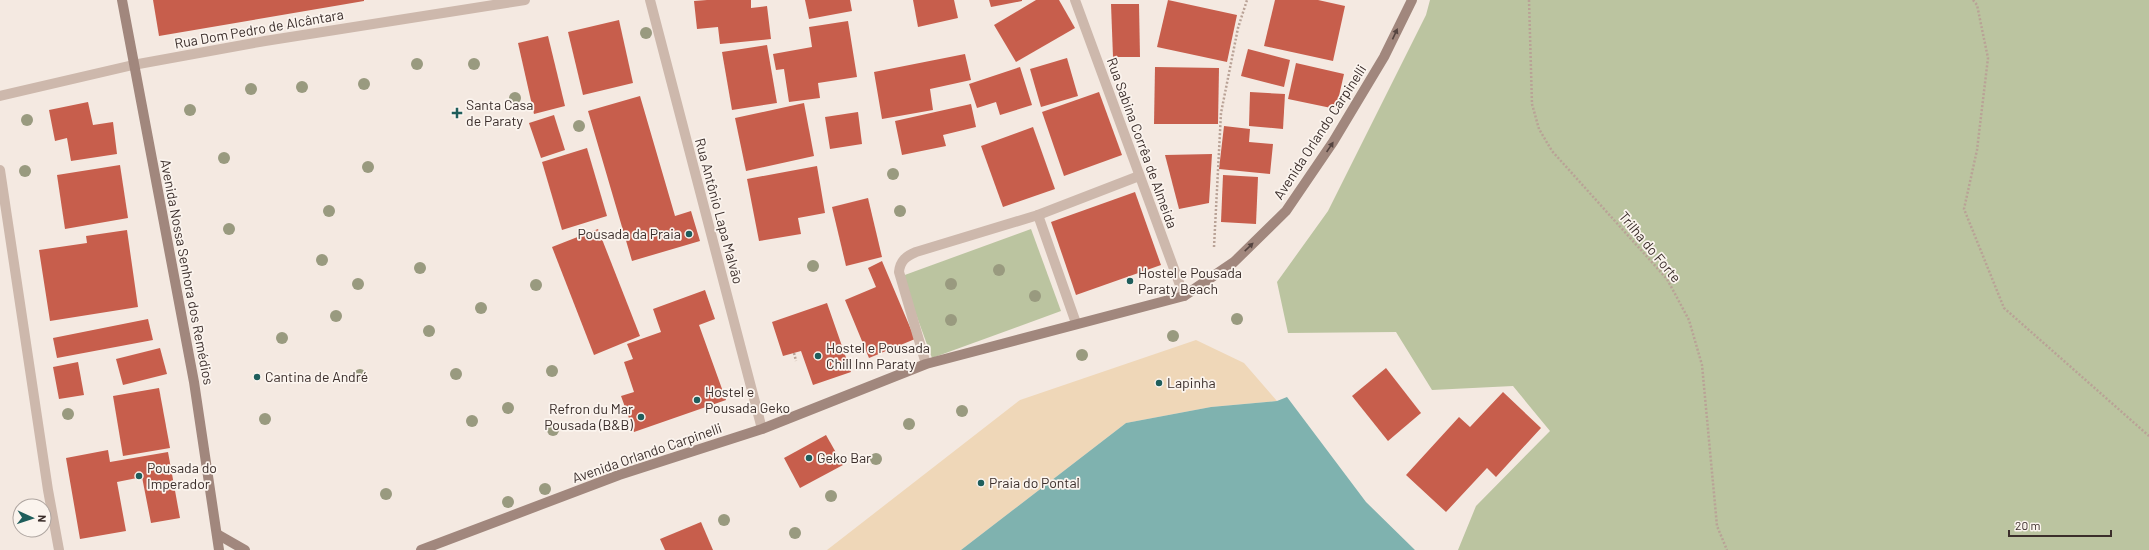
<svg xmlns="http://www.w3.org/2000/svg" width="2149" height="550" viewBox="0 0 2149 550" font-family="Barlow,sans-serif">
  <rect width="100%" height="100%" fill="#f4e9e1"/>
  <g fill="#bbc4a0">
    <path d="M1430,0H2149V550H1458L1476,506L1550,431L1513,386L1432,390L1396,332L1288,333L1277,282L1328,211L1426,15Z"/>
    <path d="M1031,229L1061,311L932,358L902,276Z"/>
  </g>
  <path fill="#efd7b8" d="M1196,340L1244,363L1277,401L1211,407L1126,423L961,550H827L1020,400Z"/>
  <path fill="#7fb2af" d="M1287,397L1366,502L1415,550H961L1126,423L1211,407L1277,401Z"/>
  <g fill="#c75e4c">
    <path d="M153,0H364V1L159,36Z"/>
    <path d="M707,0H751V8L767,6L771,39L720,44L718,27L697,29L694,1Z"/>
    <path d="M805,0H850L852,11L809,19Z"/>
    <path d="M913,0H954L958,18L918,27Z"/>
    <path d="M989,0H1022V1L991,7Z"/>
    <path d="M1036,0H1059L1075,28L1016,62L994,25Z"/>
    <path d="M1168,0L1237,15L1227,62L1157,47Z"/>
    <path d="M1275,0H1318L1345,6L1333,61L1264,46Z"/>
    <path d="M1111,4H1139L1140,57H1113Z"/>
    <path d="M619,20L633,83L583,95L568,32Z"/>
    <path d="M848,21L857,77L818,83L820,98L789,102L784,69L776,70L773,54L812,47L809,27Z"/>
    <path d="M548,36L565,106L534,114L518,43Z"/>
    <path d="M767,45L777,103L732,110L722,52Z"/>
    <path d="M1248,49L1290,60L1284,87L1241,76Z"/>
    <path d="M965,54L971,80L930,89L933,110L882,119L874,72Z"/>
    <path d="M1067,58L1078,96L1041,107L1030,69Z"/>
    <path d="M1296,63L1344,74L1336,109L1288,99Z"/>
    <path d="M1020,67L1032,105L1000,115L996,102L977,108L969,84Z"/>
    <path d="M1155,67L1219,68L1218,124H1154Z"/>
    <path d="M1099,92L1122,155L1064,176L1042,112Z"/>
    <path d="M1250,92L1285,94L1283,129L1249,126Z"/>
    <path d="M640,96L675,216L691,211L700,241L632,261L588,111Z"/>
    <path d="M88,102L93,125L113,122L117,154L71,161L67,138L55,141L49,110Z"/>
    <path d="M804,103L814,156L746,171L735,118Z"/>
    <path d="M971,104L976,127L943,135L946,146L902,155L895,121Z"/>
    <path d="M858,112L862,144L830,149L825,117Z"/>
    <path d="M554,115L565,150L541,158L529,123Z"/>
    <path d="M1224,126L1250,129L1249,142L1273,144L1270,174L1219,169Z"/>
    <path d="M1033,127L1055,189L1003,207L981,146Z"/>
    <path d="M587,148L607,216L562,230L542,162Z"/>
    <path d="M1212,154L1209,203L1179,209L1165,155Z"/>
    <path d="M120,165L128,218L65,229L57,175Z"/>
    <path d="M817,166L825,213L798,218L801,234L759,241L747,179Z"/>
    <path d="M1223,175L1258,177L1256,224L1221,222Z"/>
    <path d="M1135,192L1161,265L1076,295L1051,222Z"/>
    <path d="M868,198L882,257L846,266L832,207Z"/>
    <path d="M598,229L640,336L594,355L552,247Z"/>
    <path d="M127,230L138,307L50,321L39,250L87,243L86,236Z"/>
    <path d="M882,261L915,339L869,358L845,300L876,287L868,268Z"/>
    <path d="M705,290L715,319L699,325L726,400L634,432L621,396L634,392L624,362L633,359L627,344L661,332L653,309Z"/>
    <path d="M827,303L851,372L813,385L801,351L783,356L772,322Z"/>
    <path d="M148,319L153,340L57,358L53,338Z"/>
    <path d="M160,348L167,374L123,385L116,359Z"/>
    <path d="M78,362L84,395L59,399L53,367Z"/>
    <path d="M1386,368L1421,413L1388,441L1352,396Z"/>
    <path d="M159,388L170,448L123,456L113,396Z"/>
    <path d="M1503,392L1541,428L1496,477L1487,468L1446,512L1406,475L1459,417L1470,427Z"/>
    <path d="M826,435L843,465L800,488L784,458Z"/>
    <path d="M108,450L110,462L168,452L180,518L151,523L142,477L117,482L126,531L80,539L66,458Z"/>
    <path d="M701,522L713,550H665L660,539Z"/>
  </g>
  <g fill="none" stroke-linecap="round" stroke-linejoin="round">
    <g stroke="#b9a296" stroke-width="2.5" stroke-dasharray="2 2" stroke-linecap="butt">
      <path d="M1529,0L1532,104L1539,129L1552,151L1667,279L1689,320L1702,365L1717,526L1727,550"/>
      <path d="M1973,0L1977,5L1988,58L1977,150L1964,209L2004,308L2149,436"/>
      <path d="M1214,247L1221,113L1238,28L1247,0"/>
      <path d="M794,353L796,361"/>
    </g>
    <g stroke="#cdb8ac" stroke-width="10">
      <path d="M650,0L762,429"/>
      <path d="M1075,0L1184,296"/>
      <path d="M0,96L133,65L265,41L525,0"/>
      <path d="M0,170L48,490L59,550"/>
      <path d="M1038,215L1139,176"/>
      <path d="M926,364L899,272C900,261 906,256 916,252L1038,215L1076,323"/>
    </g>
    <g stroke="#a1877d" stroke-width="10">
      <path d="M122,0L194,382L219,550"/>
      <path d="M217,534L245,550"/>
      <path d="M421,550L619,475L762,429L926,364L1184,296L1234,262L1286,211L1333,142L1384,57L1412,0"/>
    </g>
  </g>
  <g fill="#999a7f">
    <circle cx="646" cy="33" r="6"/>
    <circle cx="417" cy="64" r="6"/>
    <circle cx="474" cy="64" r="6"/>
    <circle cx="364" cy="84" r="6"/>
    <circle cx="302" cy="87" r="6"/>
    <circle cx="251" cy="89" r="6"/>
    <circle cx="515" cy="98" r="6"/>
    <circle cx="190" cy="110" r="6"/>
    <circle cx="27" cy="120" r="6"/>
    <circle cx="579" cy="126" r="6"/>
    <circle cx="224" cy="158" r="6"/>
    <circle cx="368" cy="167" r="6"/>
    <circle cx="25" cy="171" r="6"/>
    <circle cx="893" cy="174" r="6"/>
    <circle cx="329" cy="211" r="6"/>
    <circle cx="900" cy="211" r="6"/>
    <circle cx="229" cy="229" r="6"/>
    <circle cx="322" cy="260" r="6"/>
    <circle cx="813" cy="266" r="6"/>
    <circle cx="420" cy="268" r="6"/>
    <circle cx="999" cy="270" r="6"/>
    <circle cx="358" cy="284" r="6"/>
    <circle cx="951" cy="284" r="6"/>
    <circle cx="536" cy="285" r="6"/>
    <circle cx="1035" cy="296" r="6"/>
    <circle cx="481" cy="308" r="6"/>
    <circle cx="336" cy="316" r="6"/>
    <circle cx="1237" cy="319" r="6"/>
    <circle cx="951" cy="320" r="6"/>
    <circle cx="429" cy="331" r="6"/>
    <circle cx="1173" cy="336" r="6"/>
    <circle cx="282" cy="338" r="6"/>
    <circle cx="1082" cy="355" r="6"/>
    <circle cx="552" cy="371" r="6"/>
    <circle cx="456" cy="374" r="6"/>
    <circle cx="360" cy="375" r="6"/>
    <circle cx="508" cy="408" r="6"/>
    <circle cx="962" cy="411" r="6"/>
    <circle cx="68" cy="414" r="6"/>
    <circle cx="265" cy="419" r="6"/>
    <circle cx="472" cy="421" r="6"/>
    <circle cx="909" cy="424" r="6"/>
    <circle cx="553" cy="430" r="6"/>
    <circle cx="876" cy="459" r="6"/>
    <circle cx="545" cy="489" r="6"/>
    <circle cx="386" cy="494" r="6"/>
    <circle cx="831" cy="496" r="6"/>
    <circle cx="508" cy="502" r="6"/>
    <circle cx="724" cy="520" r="6"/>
    <circle cx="795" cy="533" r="6"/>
  </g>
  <defs><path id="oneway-solid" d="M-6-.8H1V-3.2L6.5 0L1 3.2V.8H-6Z"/></defs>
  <g fill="#544440">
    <use href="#oneway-solid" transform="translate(1395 34) rotate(-65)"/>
    <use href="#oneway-solid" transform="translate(1330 147) rotate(-56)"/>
    <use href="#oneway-solid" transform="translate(1249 247) rotate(-44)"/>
  </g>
  <g fill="#1f5e5c" stroke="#fbf4ee" stroke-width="1.5">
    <path d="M455 107h4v4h4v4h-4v4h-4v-4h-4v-4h4z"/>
    <circle cx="689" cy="234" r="4"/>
    <circle cx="1130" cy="281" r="4"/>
    <circle cx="818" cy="356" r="4"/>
    <circle cx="257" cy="377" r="4"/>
    <circle cx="1159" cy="383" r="4"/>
    <circle cx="697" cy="400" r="4"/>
    <circle cx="641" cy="417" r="4"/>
    <circle cx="809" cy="458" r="4"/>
    <circle cx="139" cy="476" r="4"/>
    <circle cx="981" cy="483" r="4"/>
  </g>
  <g text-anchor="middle" stroke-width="3.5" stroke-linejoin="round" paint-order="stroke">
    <g font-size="14" fill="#3b2e2b" stroke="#fbf4ee">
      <text transform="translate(259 29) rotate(-10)" y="5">Rua Dom Pedro de Alcântara</text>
      <text transform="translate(1320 132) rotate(-57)" y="5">Avenida Orlando Carpinelli</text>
      <text transform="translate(1142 143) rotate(70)" y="5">Rua Sabina Corrêa de Almeida</text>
      <text transform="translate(719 211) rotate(75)" y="5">Rua Antônio Lapa Malvão</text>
      <text transform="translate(1650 247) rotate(50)" y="5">Trilha do Forte</text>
      <text transform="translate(187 272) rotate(79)" y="5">Avenida Nossa Senhora dos Remédios</text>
      <text transform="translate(647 453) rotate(-19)" y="5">Avenida Orlando Carpinelli</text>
    </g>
    <g font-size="14" fill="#3b2e2b" stroke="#fbf4ee" text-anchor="start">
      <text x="466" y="110">Santa Casa<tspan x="466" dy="16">de Paraty</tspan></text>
      <text x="681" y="239" text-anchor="end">Pousada da Praia</text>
      <text x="1138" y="278">Hostel e Pousada<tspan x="1138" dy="16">Paraty Beach</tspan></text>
      <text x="826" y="353">Hostel e Pousada<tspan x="826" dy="16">Chill Inn Paraty</tspan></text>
      <text x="265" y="382">Cantina de André</text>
      <text x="1167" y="388">Lapinha</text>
      <text x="705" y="397">Hostel e<tspan x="705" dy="16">Pousada Geko</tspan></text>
      <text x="633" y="414" text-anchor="end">Refron du Mar<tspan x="633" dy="16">Pousada (B&amp;B)</tspan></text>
      <text x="817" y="463">Geko Bar</text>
      <text x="147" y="473">Pousada do<tspan x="147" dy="16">Imperador</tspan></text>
      <text x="989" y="488">Praia do Pontal</text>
    </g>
  </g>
  <g transform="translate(32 518) rotate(93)"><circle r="19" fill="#fbf4ee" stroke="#aea5a0"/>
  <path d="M0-3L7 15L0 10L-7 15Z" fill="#1f5e5c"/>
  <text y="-6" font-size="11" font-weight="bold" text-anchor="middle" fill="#3b2e2b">N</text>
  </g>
  <path d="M2009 530v6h102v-6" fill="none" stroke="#3b2e2b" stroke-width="2"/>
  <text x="2015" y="530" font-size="12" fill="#3b2e2b" stroke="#fbf4ee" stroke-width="3" paint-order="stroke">20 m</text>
</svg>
